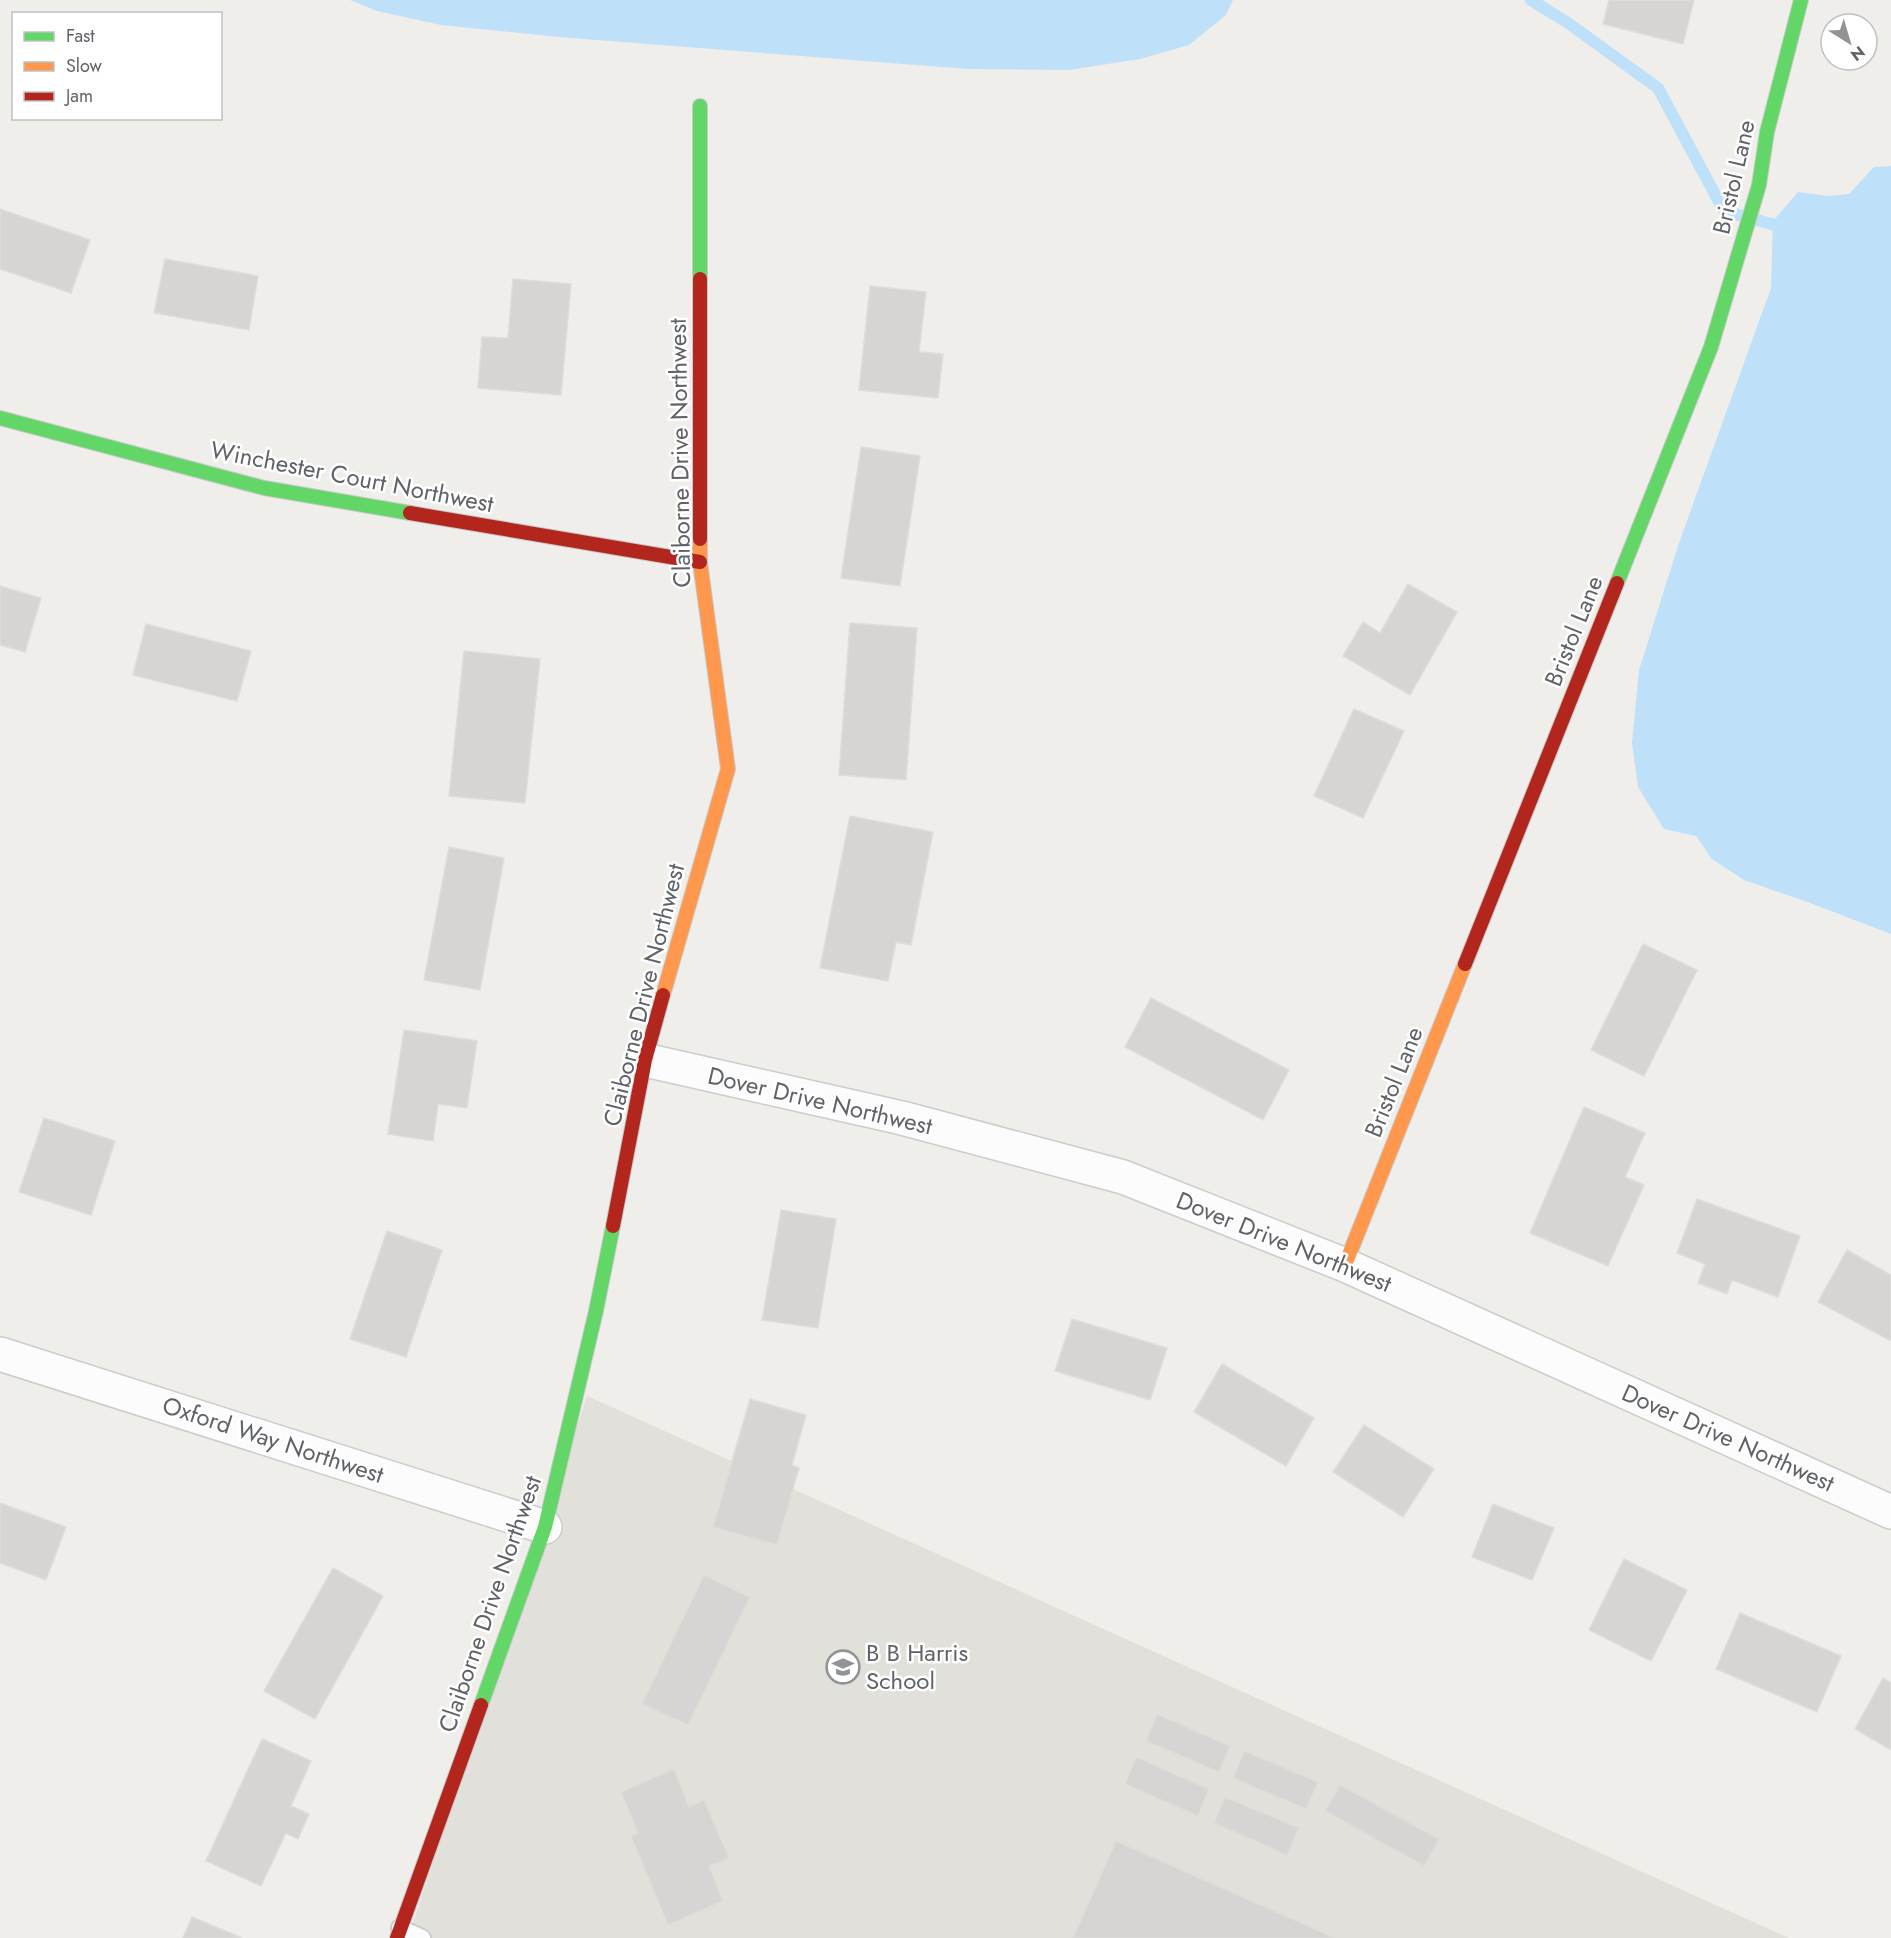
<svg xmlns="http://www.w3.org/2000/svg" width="1891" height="1938" viewBox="0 0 1891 1938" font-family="Jost,sans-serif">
  <rect width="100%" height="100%" fill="#efeeea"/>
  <path fill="#e2e0da" d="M587,1396L1789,1938H408Z"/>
  <g fill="#bfe0f9">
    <path d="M350,0H1233L1226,15L1189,45L1140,59L1069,70L968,69L558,37L441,25L377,11Z"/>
    <path d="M1891,166V934L1805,901L1744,880L1712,859L1696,836L1664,829L1638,787L1632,743L1639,670L1679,543L1771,288L1773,221L1798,192L1828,196L1849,194L1874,167Z"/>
  </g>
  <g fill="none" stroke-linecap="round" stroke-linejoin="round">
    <path stroke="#bfe0f9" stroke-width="12" d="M1531,0L1568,23L1658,88L1724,211L1786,228"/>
  </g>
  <g fill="#d6d5d3" stroke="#deddd9" stroke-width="1.5">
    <path d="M1609,0H1694L1683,44L1603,24Z"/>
    <path d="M0,209L90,240L71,293L0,269Z"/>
    <path d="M165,259L258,276L249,330L154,313Z"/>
    <path d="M513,279L571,284L561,395L478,388L482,337L508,338Z"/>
    <path d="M870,286L926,292L919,352L943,354L938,398L859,390Z"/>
    <path d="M861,447L920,456L900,586L841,578Z"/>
    <path d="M1408,584L1457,612L1410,695L1343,656L1363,622L1380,633Z"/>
    <path d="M0,586L41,598L25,652L0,645Z"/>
    <path d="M850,623L917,628L906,780L839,775Z"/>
    <path d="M146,624L251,651L237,701L133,675Z"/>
    <path d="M464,651L540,659L525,803L449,796Z"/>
    <path d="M1354,709L1404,731L1363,818L1314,796Z"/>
    <path d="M850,816L933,832L911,945L896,942L888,981L820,968Z"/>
    <path d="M449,847L504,858L480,990L424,980Z"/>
    <path d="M1643,944L1697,970L1644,1076L1591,1050Z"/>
    <path d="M1151,998L1289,1070L1263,1120L1125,1047Z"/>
    <path d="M404,1030L477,1041L467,1108L438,1104L433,1141L388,1134Z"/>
    <path d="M1584,1107L1645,1133L1625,1177L1644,1185L1608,1266L1530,1233Z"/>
    <path d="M44,1118L115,1141L91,1215L19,1192Z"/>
    <path d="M1697,1199L1800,1236L1778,1297L1732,1280L1727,1294L1698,1283L1705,1264L1677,1253Z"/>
    <path d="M781,1210L836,1219L818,1328L762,1320Z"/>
    <path d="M387,1231L442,1250L406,1357L350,1339Z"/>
    <path d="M1847,1250L1891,1275V1341L1818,1302Z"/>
    <path d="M1072,1319L1167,1348L1150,1400L1055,1371Z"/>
    <path d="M1222,1364L1314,1418L1286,1466L1194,1412Z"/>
    <path d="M750,1399L806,1415L792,1465L799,1468L777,1545L713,1527Z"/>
    <path d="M1364,1425L1434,1469L1403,1517L1333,1472Z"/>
    <path d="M0,1503L66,1527L46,1580L0,1563Z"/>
    <path d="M1493,1504L1554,1528L1532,1580L1472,1557Z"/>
    <path d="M1624,1559L1687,1590L1651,1661L1589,1630Z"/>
    <path d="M333,1568L383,1596L315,1719L264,1691Z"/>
    <path d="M704,1575L750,1597L688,1725L642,1704Z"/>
    <path d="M1740,1613L1841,1656L1817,1712L1716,1669Z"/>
    <path d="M1883,1678L1891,1683V1750L1855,1729Z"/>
    <path d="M1157,1714L1230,1746L1219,1772L1146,1741Z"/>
    <path d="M262,1739L311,1761L291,1806L309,1814L298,1839L286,1833L261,1886L206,1861Z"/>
    <path d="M1244,1751L1318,1782L1306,1809L1233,1778Z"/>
    <path d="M1136,1757L1209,1789L1198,1816L1125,1784Z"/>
    <path d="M674,1769L689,1807L704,1800L729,1858L709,1866L723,1901L668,1925L631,1836L638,1833L621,1792Z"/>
    <path d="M1340,1785L1439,1839L1424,1866L1325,1811Z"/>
    <path d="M1225,1797L1299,1828L1287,1855L1214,1823Z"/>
    <path d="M1116,1841L1335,1938H1073Z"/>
    <path d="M192,1917L242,1938H183Z"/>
  </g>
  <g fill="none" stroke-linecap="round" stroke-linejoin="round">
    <defs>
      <path id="lane" d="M400,1928L422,1938"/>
      <g id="street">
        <path d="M645,1060L902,1118L1123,1177L1345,1265L1891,1512"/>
        <path d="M0,1354L545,1527"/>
      </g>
      <g id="fast">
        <path d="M700,106V279"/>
        <path d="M0,418L264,488L410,513"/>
        <path d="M1617,583L1711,347L1759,185L1767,132L1801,0"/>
        <path d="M481,1705L545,1527L596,1311L613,1226"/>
      </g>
      <g id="slow">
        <path d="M663,995L728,769L700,562V539"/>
        <path d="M1345,1265L1465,964"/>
      </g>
      <g id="jam">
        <path d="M700,279V539"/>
        <path d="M410,513L700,562"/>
        <path d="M1465,964L1617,583"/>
        <path d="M613,1226L645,1060L663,995"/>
        <path d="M397,1938L481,1705"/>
      </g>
    </defs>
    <use href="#lane" stroke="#cbcccc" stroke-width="20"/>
    <use href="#street" stroke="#cbcccc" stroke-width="36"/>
    <use href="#fast" stroke="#cacacb" stroke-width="16"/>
    <use href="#slow" stroke="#cacacb" stroke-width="16"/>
    <use href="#jam" stroke="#cacacb" stroke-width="16"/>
    <use href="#lane" stroke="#fdfcfc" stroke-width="16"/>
    <use href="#street" stroke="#fdfcfc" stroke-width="33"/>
    <use href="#fast" stroke="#63d668" stroke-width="14"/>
    <use href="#slow" stroke="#ff974d" stroke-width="14"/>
    <use href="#jam" stroke="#b3261e" stroke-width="14"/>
  </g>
  <defs>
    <symbol id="school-ring" viewBox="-11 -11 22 22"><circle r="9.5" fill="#fff" stroke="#919496" stroke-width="1.5"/><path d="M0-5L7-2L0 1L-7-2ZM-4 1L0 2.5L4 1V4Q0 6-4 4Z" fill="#919496"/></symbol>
  </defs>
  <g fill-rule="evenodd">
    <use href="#school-ring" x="824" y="1648" width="38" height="38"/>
  </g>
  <g text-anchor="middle" stroke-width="5" stroke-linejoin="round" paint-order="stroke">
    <g font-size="24" fill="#5f6368" stroke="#fff">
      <text transform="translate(1734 177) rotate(-77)" y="8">Bristol Lane</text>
      <text transform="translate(680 453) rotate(-91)" y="8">Claiborne Drive Northwest</text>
      <text transform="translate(352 477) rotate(11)" y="8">Winchester Court Northwest</text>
      <text transform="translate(1574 631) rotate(-68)" y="8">Bristol Lane</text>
      <text transform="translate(644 995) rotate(-76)" y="8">Claiborne Drive Northwest</text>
      <text transform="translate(1394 1082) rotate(-68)" y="8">Bristol Lane</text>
      <text transform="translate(820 1101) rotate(13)" y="8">Dover Drive Northwest</text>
      <text transform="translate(1284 1242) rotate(22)" y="8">Dover Drive Northwest</text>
      <text transform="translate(1728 1438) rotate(24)" y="8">Dover Drive Northwest</text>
      <text transform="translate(273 1440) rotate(18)" y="8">Oxford Way Northwest</text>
      <text transform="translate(490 1604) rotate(-71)" y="8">Claiborne Drive Northwest</text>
    </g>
    <g font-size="24" fill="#5f6368" stroke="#fff" text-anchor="start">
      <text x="866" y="1661">B B Harris<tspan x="866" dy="28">School</tspan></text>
    </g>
  </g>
  <rect x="12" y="12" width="210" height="108" fill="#ffffff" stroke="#bfc1c3" stroke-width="1.5"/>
  <rect x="24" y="32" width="30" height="9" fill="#63d668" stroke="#bfc1c3" stroke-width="1.5"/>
  <text x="66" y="42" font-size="18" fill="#5f6368">Fast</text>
  <rect x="24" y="62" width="30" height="9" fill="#ff974d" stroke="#bfc1c3" stroke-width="1.5"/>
  <text x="66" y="72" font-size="18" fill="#5f6368">Slow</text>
  <rect x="24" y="92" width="30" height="9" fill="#b3261e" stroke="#bfc1c3" stroke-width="1.5"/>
  <text x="66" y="102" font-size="18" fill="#5f6368">Jam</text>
  <g transform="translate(1849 42) rotate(143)"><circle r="28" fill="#ffffff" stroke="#bfc1c3" stroke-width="1.5"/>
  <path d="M0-4.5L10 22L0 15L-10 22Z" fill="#919496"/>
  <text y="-9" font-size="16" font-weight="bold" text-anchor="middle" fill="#5f6368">N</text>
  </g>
</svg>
